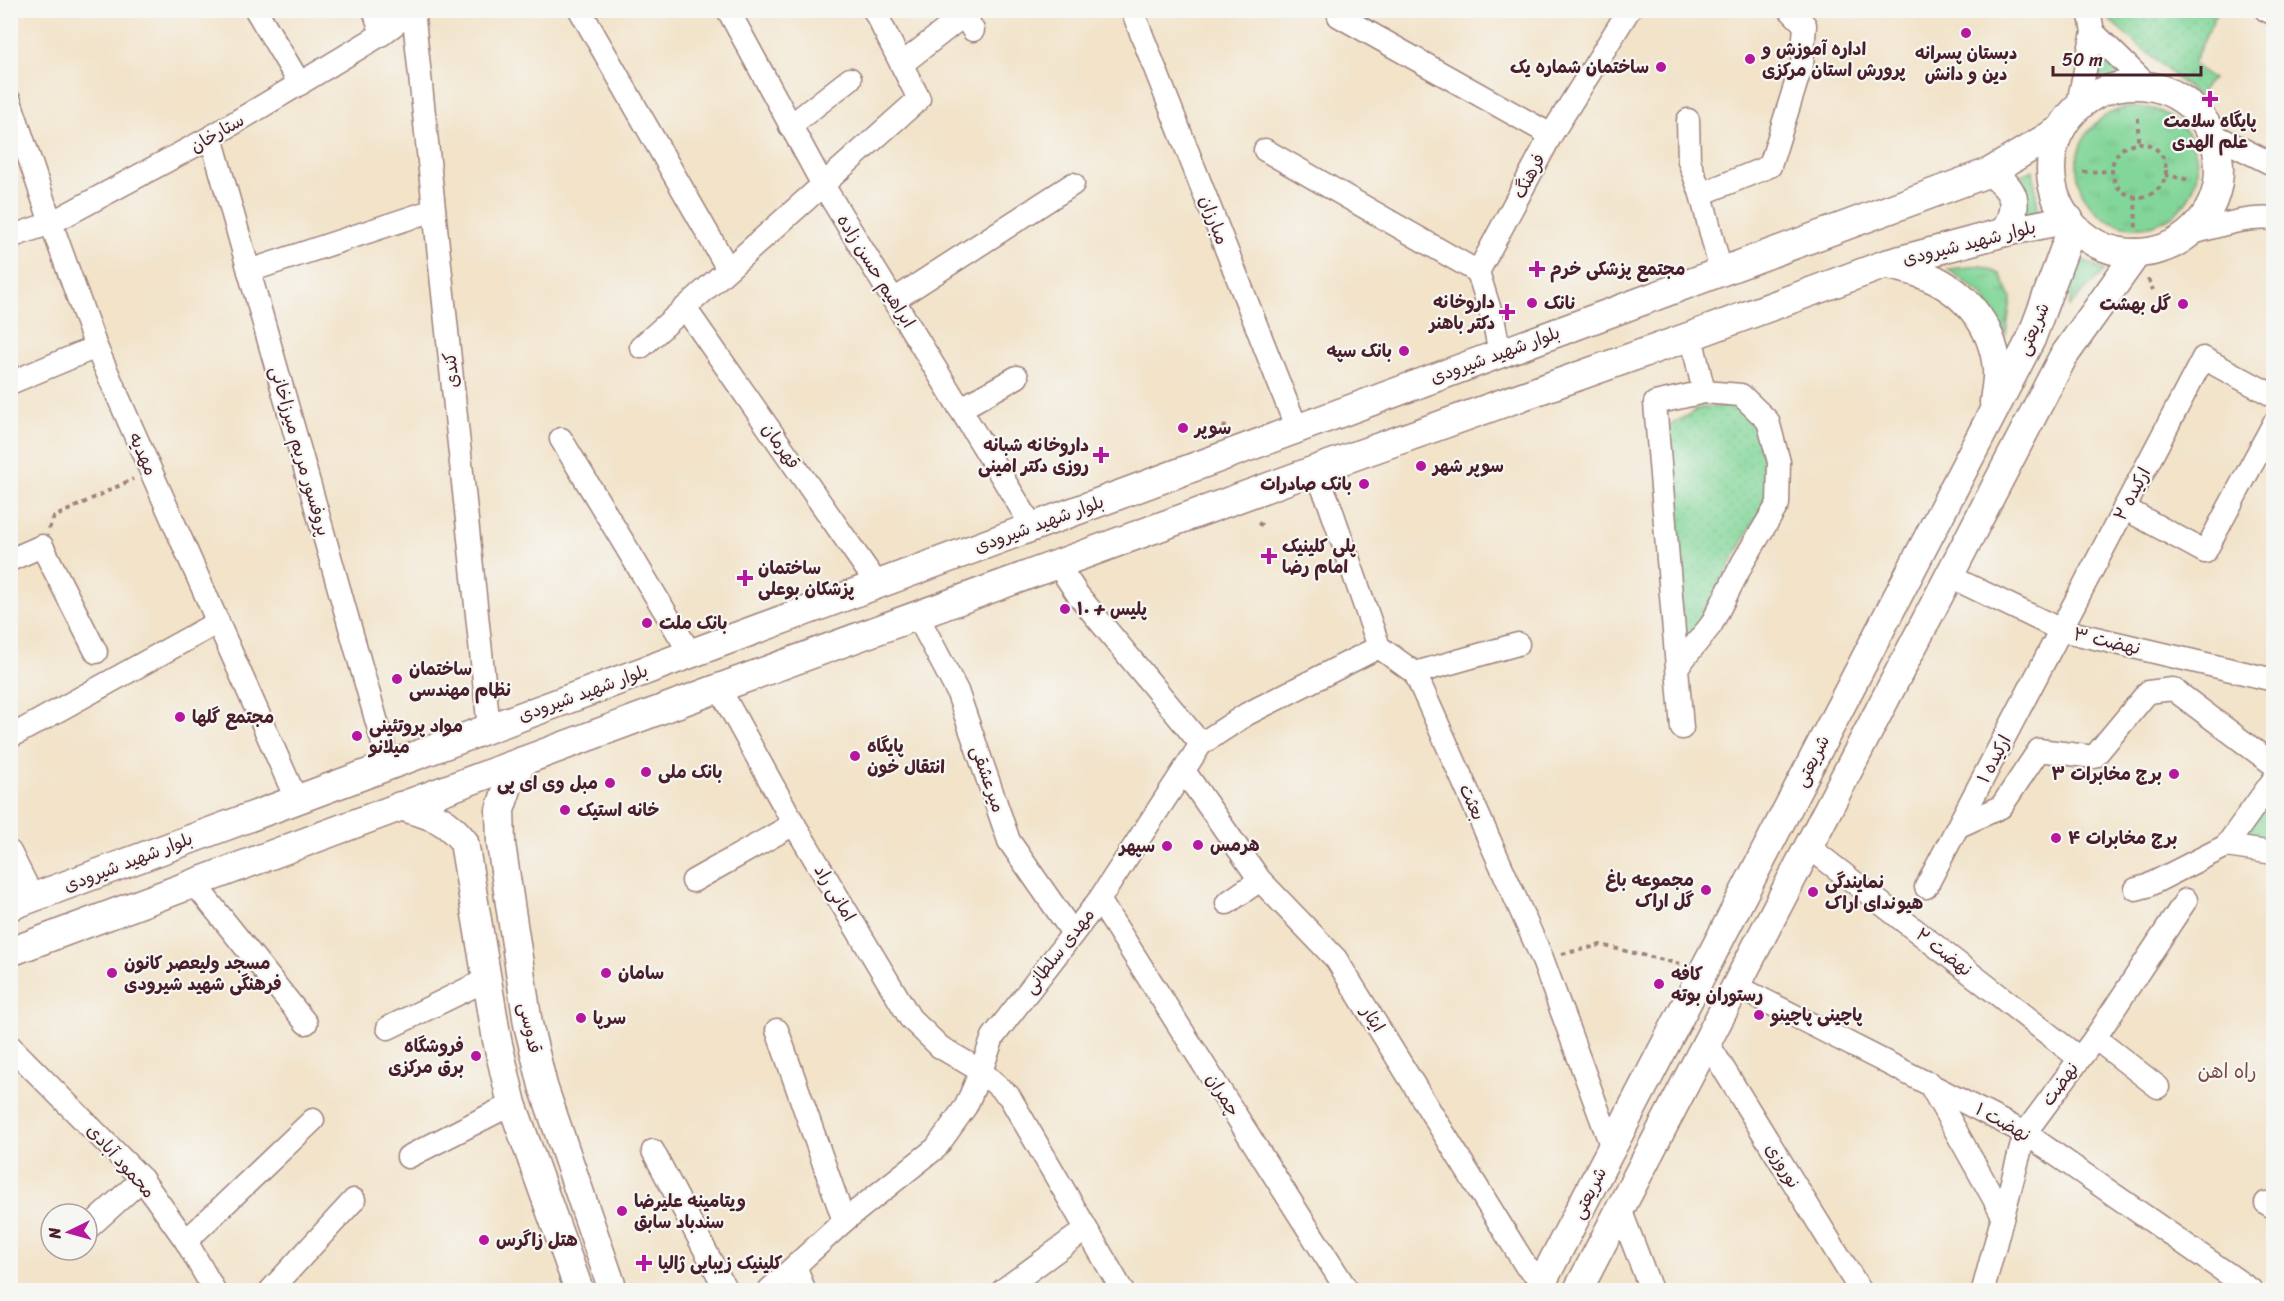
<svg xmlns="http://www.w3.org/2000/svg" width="2284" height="1301" viewBox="0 0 2284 1301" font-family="Sriracha,'Playpen Sans Arabic',sans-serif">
  <defs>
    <pattern id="grass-tufts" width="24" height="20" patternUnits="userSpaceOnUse" patternTransform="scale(1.5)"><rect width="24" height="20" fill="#82d699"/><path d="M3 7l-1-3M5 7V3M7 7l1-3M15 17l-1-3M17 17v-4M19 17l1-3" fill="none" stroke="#72b784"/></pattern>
    <pattern id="park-dots" width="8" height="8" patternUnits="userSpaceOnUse" patternTransform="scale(1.5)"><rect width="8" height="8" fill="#82d699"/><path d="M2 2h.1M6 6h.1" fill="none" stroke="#72b784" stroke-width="1.8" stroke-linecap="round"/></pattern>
  </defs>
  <rect width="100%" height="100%" fill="#f6f6f2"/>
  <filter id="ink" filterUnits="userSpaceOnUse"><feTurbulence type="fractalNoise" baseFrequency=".0167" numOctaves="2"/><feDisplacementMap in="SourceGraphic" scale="12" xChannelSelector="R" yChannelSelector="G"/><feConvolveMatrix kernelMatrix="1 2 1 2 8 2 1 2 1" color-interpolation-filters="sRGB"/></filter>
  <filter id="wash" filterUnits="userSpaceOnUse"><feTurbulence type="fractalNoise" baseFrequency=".008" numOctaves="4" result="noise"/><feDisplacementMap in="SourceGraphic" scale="24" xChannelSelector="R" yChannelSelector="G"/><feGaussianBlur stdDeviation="1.35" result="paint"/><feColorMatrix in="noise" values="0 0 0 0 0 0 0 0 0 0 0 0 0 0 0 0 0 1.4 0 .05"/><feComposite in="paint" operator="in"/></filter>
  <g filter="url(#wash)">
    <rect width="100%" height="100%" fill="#f2e3c9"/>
    <g fill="url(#grass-tufts)" stroke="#667a62" stroke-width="1.5">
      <path d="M2097,47L2120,76L2089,86Z"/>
      <circle cx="2137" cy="167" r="60"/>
      <path d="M2033,170L2039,218L2021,219L2014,178Z"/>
      <path d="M2075,256L2104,271L2069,307Z"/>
      <path d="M1982,266L2000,274L2011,298L2006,335L1982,295L1948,269Z"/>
    </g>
    <g fill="url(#park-dots)" stroke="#667a62" stroke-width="1.5">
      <path d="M2212,10L2217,13L2193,63L2212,79L2197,96L2105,16V11Z"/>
      <path d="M1737,406L1760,428L1769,461L1765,502L1685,646L1667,427L1700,408Z"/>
      <path d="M2273,791V828L2270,846L2238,841Z"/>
    </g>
  </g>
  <g filter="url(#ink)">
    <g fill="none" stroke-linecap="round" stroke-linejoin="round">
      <defs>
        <g id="minor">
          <path d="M256,10L300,84"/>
          <path d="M374,10L382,34"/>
          <path d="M413,10L489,728"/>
          <path d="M580,10L728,269"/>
          <path d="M728,10L823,185L1032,526"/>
          <path d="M1132,10L1297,429"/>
          <path d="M2266,10L2274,14"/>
          <path d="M1339,16L1551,135"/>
          <path d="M2093,32L2147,85"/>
          <path d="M902,64L964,15L973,30"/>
          <path d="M10,101L51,223L96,347L296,799"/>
          <path d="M2077,108L2093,32L2089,10"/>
          <path d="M1688,120L1689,161L1701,194L1721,272"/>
          <path d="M790,126L850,79"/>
          <path d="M2210,133L2274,165"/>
          <path d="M211,137L389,765"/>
          <path d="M1265,150L1478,272"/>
          <path d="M1701,194L1770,166L1802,64L1805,25L1790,10"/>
          <path d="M2189,234C2216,227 2245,216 2274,219"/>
          <path d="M10,237L51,223L211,137L382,34L414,10"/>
          <path d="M249,271L434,210"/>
          <path d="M894,300L1073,184"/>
          <path d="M685,308L877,584"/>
          <path d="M1691,336L1704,392"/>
          <path d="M641,347L919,99L874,10"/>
          <path d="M1500,354L1494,323L1478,272L1551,135L1629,10"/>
          <path d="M10,383L96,347"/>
          <path d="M960,409L1017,377"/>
          <path d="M561,439L690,653"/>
          <path d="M1315,470L1329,503L1379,647L1415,673L1542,958L1612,1148"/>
          <path d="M2124,508L2205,552L2274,423"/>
          <path d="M10,560L42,546L96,652"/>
          <path d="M1058,565L1078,595L1201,744"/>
          <path d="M1949,576L2061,630L2274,680"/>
          <path d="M918,617L957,691L1009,841L1073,933"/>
          <path d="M1678,666L1711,625L1743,562L1778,504L1779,462L1768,421L1741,395L1704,392L1655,403L1682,728"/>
          <path d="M1415,673L1518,644"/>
          <path d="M719,688L794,824L910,1018L940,1047L981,1071L1009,1096L1122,1290"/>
          <path d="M10,737L218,622"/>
          <path d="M1184,771L1260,880L1336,959L1526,1266L1543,1280"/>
          <path d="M2274,779L2226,846L2274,853"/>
          <path d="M1959,826L2001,807L2039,750L2094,757L2148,692L2173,689L2274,765"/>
          <path d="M1809,847L2079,1058"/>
          <path d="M10,852L33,898"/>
          <path d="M693,881L794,824"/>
          <path d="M194,883L306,1023"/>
          <path d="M1926,887L2203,358L2274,396"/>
          <path d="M2136,889L2147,886L2226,846"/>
          <path d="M1099,900L1347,1290"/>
          <path d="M1227,903L1260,880"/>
          <path d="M1736,986L2025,1133L2251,1290"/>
          <path d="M388,1028L486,980"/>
          <path d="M777,1030L844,1221"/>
          <path d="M2095,1038L2158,1087"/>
          <path d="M1707,1042L1860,1290"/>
          <path d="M10,1046L142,1179L186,1241L214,1290"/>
          <path d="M1929,1083L2003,1215"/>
          <path d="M653,1151L726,1290"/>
          <path d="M408,1157L512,1104"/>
          <path d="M2266,1203L2274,1208"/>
          <path d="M1620,1209L1651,1290"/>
          <path d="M87,1229L142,1179"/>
          <path d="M186,1241L313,1120"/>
          <path d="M796,1267L804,1290"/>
          <path d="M271,1290L354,1200"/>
          <path d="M769,1290L844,1221L936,1148L966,1106L981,1071L993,1037L1099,900L1201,744L1247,714L1379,647"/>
          <path d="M1003,1290L1085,1230"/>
          <path d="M1983,1290L2025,1133L2095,1038L2186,900"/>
        </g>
        <g id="major">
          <circle cx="2135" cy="169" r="84"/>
          <path d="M1990,172C2016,191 2020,203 2005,232"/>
          <path d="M1888,265C1898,267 1909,269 1919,273C1962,288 1993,323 1997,369C1998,380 1995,391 1994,402"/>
          <path d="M523,761L508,786L500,810L501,844L528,1024L543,1086L613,1290"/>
          <path d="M400,806C429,815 445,817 464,842L497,1040L512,1104L579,1290"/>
          <path d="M10,906L1990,172L2061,129"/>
          <path d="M10,952L719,688L1315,470L1691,336L1886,264L2005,232L2069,219"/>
          <path d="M1538,1290L2031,339L2073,226"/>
          <path d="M1578,1290L2063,357L2137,253"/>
        </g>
      </defs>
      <use href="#minor" stroke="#9e817a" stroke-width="25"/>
      <use href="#major" stroke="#9e817a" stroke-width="31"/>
      <g stroke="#9e817a" stroke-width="4" stroke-dasharray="4.5 4.5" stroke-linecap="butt">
        <path d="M2138,118V143"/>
        <circle cx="2139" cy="170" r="27"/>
        <path d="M2083,172L2112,171"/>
        <path d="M2165,175L2190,180"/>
        <path d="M2135,196L2136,231"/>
        <path d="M2148,279L2153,290"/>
        <path d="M1224,429L1226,421"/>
        <path d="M1258,523L1265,527"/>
        <path d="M49,529L54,517L133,479"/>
        <path d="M1562,954L1601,945L1680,964"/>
      </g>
      <use href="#minor" stroke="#fff" stroke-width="22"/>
      <use href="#major" stroke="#fff" stroke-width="28"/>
    </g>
  </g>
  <g fill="#b5179e" stroke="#f6f6f2" stroke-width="2">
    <circle cx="1966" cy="33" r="6"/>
    <circle cx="1750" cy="59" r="6"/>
    <circle cx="1661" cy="67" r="6"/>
    <path d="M2207 90h6v6h6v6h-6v6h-6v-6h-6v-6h6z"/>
    <path d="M1534 260h6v6h6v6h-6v6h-6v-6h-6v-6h6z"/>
    <circle cx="1532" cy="303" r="6"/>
    <circle cx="2183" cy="304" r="6"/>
    <path d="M1504 303h6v6h6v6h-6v6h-6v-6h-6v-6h6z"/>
    <circle cx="1404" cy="351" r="6"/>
    <circle cx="1183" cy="428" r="6"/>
    <path d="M1098 446h6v6h6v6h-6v6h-6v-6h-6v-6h6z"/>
    <circle cx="1421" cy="466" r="6"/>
    <circle cx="1364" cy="484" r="6"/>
    <path d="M1266 547h6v6h6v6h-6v6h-6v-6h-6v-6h6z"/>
    <path d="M742 569h6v6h6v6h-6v6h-6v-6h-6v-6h6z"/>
    <circle cx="1065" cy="609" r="6"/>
    <circle cx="647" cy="623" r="6"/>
    <circle cx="397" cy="679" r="6"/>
    <circle cx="180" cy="717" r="6"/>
    <circle cx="357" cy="736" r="6"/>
    <circle cx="855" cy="756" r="6"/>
    <circle cx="646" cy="772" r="6"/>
    <circle cx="2174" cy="774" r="6"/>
    <circle cx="610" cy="783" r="6"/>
    <circle cx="565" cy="810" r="6"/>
    <circle cx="2056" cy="838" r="6"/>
    <circle cx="1198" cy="845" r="6"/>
    <circle cx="1167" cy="846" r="6"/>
    <circle cx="1706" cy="890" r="6"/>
    <circle cx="1813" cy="892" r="6"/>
    <circle cx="112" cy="973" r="6"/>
    <circle cx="606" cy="973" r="6"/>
    <circle cx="1659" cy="984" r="6"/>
    <circle cx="1759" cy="1015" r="6"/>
    <circle cx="581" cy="1018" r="6"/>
    <circle cx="476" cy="1056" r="6"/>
    <circle cx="622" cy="1211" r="6"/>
    <circle cx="484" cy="1240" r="6"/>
    <path d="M641 1254h6v6h6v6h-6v6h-6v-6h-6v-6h6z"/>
  </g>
  <g text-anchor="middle" stroke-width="4.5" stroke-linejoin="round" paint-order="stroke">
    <g font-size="18" font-weight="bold" fill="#4a1f2b" stroke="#f6f6f2" text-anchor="start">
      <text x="1762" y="55">اداره آموزش و<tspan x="1762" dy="21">پرورش استان مرکزی</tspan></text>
      <text x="1966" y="59" text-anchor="middle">دبستان پسرانه<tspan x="1966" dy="21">دین و دانش</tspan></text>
      <text x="1649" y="73" text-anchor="end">ساختمان شماره یک</text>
      <text x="2210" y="127" text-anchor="middle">پایگاه سلامت<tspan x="2210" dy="21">علم الهدی</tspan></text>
      <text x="1550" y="275">مجتمع پزشکی خرم</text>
      <text x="1495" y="308" text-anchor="end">داروخانه<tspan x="1495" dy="21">دکتر باهنر</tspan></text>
      <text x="1544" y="309">نانک</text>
      <text x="2171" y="310" text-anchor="end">گل بهشت</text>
      <text x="1392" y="357" text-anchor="end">بانک سپه</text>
      <text x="1195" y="434">سوپر</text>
      <text x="1089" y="451" text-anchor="end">داروخانه شبانه<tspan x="1089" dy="21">روزی دکتر امینی</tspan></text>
      <text x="1433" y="472">سوپر شهر</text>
      <text x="1352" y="490" text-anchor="end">بانک صادرات</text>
      <text x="1282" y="552">پلی کلینیک<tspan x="1282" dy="21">امام رضا</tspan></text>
      <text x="758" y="574">ساختمان<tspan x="758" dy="21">پزشکان بوعلی</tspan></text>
      <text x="1077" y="615">پلیس + ۱۰</text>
      <text x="659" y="629">بانک ملت</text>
      <text x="409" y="675">ساختمان<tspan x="409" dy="21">نظام مهندسی</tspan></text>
      <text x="192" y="723">مجتمع گلها</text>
      <text x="369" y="732">مواد پروتئینی<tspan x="369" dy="21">میلانو</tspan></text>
      <text x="867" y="752">پایگاه<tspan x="867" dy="21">انتقال خون</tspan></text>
      <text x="658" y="778">بانک ملی</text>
      <text x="2162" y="780" text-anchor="end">برج مخابرات ۳</text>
      <text x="598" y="789" text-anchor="end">مبل وی ای پی</text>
      <text x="577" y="816">خانه استیک</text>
      <text x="2068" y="844">برج مخابرات ۴</text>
      <text x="1210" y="851">هرمس</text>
      <text x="1155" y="852" text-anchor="end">سپهر</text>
      <text x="1694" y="886" text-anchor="end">مجموعه باغ<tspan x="1694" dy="21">گل اراک</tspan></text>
      <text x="1825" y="888">نمایندگی<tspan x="1825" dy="21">هیوندای اراک</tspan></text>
      <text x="124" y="969">مسجد ولیعصر کانون<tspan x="124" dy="21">فرهنگی شهید شیرودی</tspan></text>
      <text x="618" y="979">سامان</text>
      <text x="1671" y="980">کافه<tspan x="1671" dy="21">رستوران بوته</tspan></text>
      <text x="1771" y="1021">پاچینی پاچینو</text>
      <text x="593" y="1024">سرپا</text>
      <text x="464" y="1052" text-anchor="end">فروشگاه<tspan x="464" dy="21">برق مرکزی</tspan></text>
      <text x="634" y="1207">ویتامینه علیرضا<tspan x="634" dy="21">سندباد سابق</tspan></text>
      <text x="496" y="1246">هتل زاگرس</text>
      <text x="658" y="1269">کلینیک زیبایی ژالیا</text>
    </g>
    <g font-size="18" fill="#4a1f2b" stroke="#f6f6f2">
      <text transform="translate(217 133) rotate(-30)" y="6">ستارخان</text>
      <text transform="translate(1529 176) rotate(-62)" y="6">فرهنگ</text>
      <text transform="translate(1214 220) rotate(69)" y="6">مبارزان</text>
      <text transform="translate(1969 243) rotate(-14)" y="6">بلوار شهید شیرودی</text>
      <text transform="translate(876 271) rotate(58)" y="6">ابراهیم حسن زاده</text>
      <text transform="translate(2033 329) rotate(-67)" y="6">شریعتی</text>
      <text transform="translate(1495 355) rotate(-20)" y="6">بلوار شهید شیرودی</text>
      <text transform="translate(451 370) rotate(-96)" y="6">کندی</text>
      <text transform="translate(781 446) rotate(55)" y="6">قهرمان</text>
      <text transform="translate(300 451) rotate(74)" y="6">پروفسور مریم میرزاخانی</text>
      <text transform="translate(143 454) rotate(66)" y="6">مهدیه</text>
      <text transform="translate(2132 494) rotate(-62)" y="6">ارکیده ۲</text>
      <text transform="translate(1039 524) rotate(-20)" y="6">بلوار شهید شیرودی</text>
      <text transform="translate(2107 641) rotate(13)" y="6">نهضت ۳</text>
      <text transform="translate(583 693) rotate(-20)" y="6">بلوار شهید شیرودی</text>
      <text transform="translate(1994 759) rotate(-62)" y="6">ارکیده ۱</text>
      <text transform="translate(1812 761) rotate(-63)" y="6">شریعتی</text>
      <text transform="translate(988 779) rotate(71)" y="6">میرعشقی</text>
      <text transform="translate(1472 802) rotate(66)" y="6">بعثت</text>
      <text transform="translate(128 862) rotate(-21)" y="6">بلوار شهید شیرودی</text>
      <text transform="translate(835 893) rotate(59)" y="6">امانی راد</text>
      <text transform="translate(1059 951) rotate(-52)" y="6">مهدی سلطانی</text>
      <text transform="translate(1944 952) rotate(38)" y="6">نهضت ۲</text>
      <text transform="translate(1373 1019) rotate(58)" y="6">ایثار</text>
      <text transform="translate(530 1028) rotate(78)" y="6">قدوسی</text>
      <text transform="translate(2060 1084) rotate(-54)" y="6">نهضت</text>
      <text transform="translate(1223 1095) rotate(58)" y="6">چمران</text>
      <text transform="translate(2003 1122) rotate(29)" y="6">نهضت ۱</text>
      <text transform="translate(121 1161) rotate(48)" y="6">محمود آبادی</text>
      <text transform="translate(1783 1166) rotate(58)" y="6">نوروزی</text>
      <text transform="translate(1589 1193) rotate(-63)" y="6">شریعتی</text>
    </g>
    <g font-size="20" fill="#7b4a44" stroke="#f6f6f2">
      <text x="2227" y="1078">راه اهن</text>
    </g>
  </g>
  <rect width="2284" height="1301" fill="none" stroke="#f6f6f2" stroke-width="36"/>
  <g transform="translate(69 1232) rotate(265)"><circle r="28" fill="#f6f6f2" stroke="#b1a0a2" stroke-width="1.5"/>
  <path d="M0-4.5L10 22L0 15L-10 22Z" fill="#b5179e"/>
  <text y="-9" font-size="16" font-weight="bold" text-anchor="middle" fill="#4a1f2b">N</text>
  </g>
  <path d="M2053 66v9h148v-9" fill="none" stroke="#4a1f2b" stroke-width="3"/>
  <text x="2062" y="66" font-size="18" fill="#4a1f2b" stroke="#f6f6f2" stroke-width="4.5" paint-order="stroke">50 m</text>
</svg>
